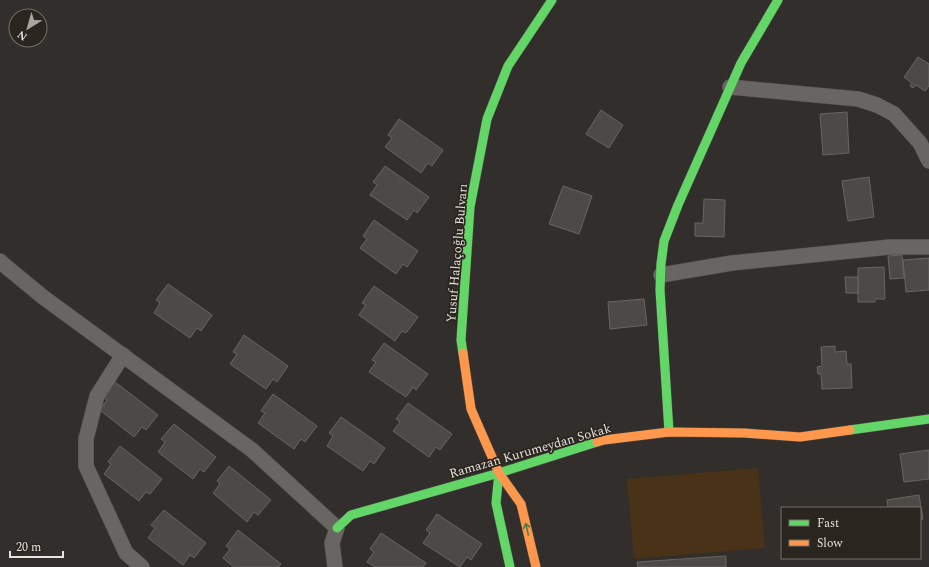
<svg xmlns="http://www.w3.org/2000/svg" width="929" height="567" viewBox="0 0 929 567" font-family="Spectral,serif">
  <rect width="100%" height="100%" fill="#322e2b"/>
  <path fill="#4a3219" d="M758,468L765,548L634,559L627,479Z"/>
  <g fill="#4c4946" stroke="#686563">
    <path d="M918,57L929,64V86L925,91L916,85L913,88L910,86L912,83L904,77Z"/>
    <path d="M601,110L623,125L609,148L586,134Z"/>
    <path d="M847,112L849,153L823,155L820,114Z"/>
    <path d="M399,119L443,150L432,166L428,163L421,173L385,147L392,138L388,135Z"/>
    <path d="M385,166L429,197L417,213L414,210L407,220L370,195L377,185L373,182Z"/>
    <path d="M869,177L874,217L848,221L842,181Z"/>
    <path d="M563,186L592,196L579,234L549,224Z"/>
    <path d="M704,199L725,200L724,237L695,236V223H703Z"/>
    <path d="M374,220L418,251L407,267L403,264L396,274L360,248L367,239L363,236Z"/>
    <path d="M902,255L904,278L890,279L888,256Z"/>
    <path d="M929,258V290L906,292L903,260Z"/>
    <path d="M884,267L885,299H875V302H858V268Z"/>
    <path d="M845,277H858V293H846Z"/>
    <path d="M168,284L212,315L201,331L197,328L190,338L154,313L160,303L156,300Z"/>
    <path d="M374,286L418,317L406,333L402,331L395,341L359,315L366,305L362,303Z"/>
    <path d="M644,299L647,325L610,329L608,302Z"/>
    <path d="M244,335L288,366L277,382L273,379L266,389L230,364L237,354L233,352Z"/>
    <path d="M384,343L428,374L416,390L413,387L406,397L369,372L376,362L372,360Z"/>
    <path d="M835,346V352L846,351L847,364H851L852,388L822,389L821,374H818L817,367L822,366L821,347Z"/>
    <path d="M115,382L158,415L146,430L142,427L134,437L100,410L107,400L103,397Z"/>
    <path d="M273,394L317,426L305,442L301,439L294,449L258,423L265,413L261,411Z"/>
    <path d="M408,403L452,434L440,450L436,447L429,457L393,431L400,422L396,419Z"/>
    <path d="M341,417L385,448L374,464L370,461L363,471L327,446L333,436L329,433Z"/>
    <path d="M174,424L216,457L204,472L200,469L193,479L158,452L165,442L161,439Z"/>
    <path d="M120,446L162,479L150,494L146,492L139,501L104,474L111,464L108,462Z"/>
    <path d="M929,450V479L904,482L900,454Z"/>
    <path d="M229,466L271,500L258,515L254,512L247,522L213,493L220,484L217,481Z"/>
    <path d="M919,495L923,519L920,520V508H888L887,500Z"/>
    <path d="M164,510L206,543L194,558L190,555L183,565L148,538L155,528L151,525Z"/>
    <path d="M437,514L482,544L471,560L467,557L460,567L423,543L430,533L426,530Z"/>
    <path d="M238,530L281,564L278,567H234L223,558L230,549L226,546Z"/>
    <path d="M381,533L426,563L423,567H375L367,562L374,552L370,549Z"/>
    <path d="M726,556V567H638L637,562Z"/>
  </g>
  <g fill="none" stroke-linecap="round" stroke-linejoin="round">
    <defs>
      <g id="street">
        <path d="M730,87L858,99L877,105L894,114L920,143L929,161"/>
        <path d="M0,261L3,264L43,297L252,450L337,528L332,543L335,567"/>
        <path d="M661,275L732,263L890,247H929"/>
        <path d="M123,355L97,396L86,439V466L126,553L142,567"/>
      </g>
      <g id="fast">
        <path d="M463,353L461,340L470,207L487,119L508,66L552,0"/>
        <path d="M850,430L929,419"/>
        <path d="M669,432L660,290L661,264L664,241L678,205L741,63L778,0"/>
        <path d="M499,473L496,503L510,567"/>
        <path d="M337,528L351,515L499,473L597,442"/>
      </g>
      <g id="slow">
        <path d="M463,353L471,409L499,473L521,504L536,567"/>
        <path d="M597,442L604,440L669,432L744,433L800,437L850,430"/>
      </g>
    </defs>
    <use href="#street" stroke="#4f4c49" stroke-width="16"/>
    <use href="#fast" stroke="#4f4c49" stroke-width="10"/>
    <use href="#slow" stroke="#4f4c49" stroke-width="10"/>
    <use href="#street" stroke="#696563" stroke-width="15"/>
    <use href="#fast" stroke="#63d668" stroke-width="9"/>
    <use href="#slow" stroke="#ff974d" stroke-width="9"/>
  </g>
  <defs><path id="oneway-shaft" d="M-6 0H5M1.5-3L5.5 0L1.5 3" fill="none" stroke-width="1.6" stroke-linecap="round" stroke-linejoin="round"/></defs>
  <use stroke="#477e44" href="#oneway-shaft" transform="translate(527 529) rotate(-103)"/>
  <g text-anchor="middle" stroke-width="3.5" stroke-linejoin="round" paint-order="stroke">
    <g font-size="13" fill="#e7e3df" stroke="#2b251f">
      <text transform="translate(456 253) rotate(-85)" y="5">Yusuf Halaçoğlu Bulvarı</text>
      <text transform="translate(530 450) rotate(-16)" y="5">Ramazan Kurumeydan Sokak</text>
    </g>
  </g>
  <rect x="781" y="507" width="140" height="52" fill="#2b251f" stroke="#76716c"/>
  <rect x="789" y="520" width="20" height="6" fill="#63d668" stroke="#76716c"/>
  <text x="817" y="527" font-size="12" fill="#e7e3df">Fast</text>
  <rect x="789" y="540" width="20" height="6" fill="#ff974d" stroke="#76716c"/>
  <text x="817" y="547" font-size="12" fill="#e7e3df">Slow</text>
  <g transform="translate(28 28) rotate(217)"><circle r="19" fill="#2b251f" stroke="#76716c"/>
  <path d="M0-3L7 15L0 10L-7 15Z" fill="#a8a4a0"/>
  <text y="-6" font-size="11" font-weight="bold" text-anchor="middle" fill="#e7e3df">N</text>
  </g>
  <path d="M10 551v6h53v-6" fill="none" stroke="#e7e3df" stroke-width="2"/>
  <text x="16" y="551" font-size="12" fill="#e7e3df" stroke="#2b251f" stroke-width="3" paint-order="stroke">20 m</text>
</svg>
